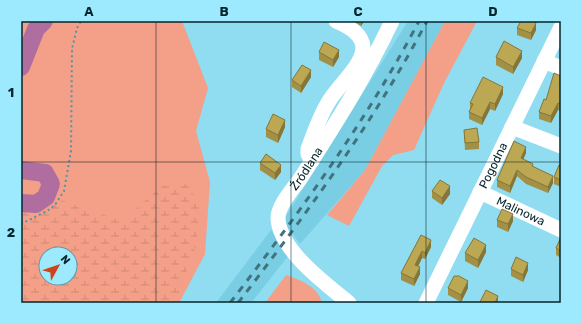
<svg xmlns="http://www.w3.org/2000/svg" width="582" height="324" viewBox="0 0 582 324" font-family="Rubik,sans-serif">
  <defs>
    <pattern id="wetland-marsh" width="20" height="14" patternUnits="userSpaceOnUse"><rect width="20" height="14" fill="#f49f87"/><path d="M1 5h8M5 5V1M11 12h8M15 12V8" fill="none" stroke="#d08975"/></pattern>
  </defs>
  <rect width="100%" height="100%" fill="#90dcf0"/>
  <g fill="#79cee3">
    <path d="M408,21H445L365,170L300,244L283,221Z"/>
    <path d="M271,230L289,255L251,303H216Z"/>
  </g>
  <g fill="#f49f87" fill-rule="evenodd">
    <path d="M21,21H182L208,88L196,131L210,182L205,254L179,303H21ZM46,254H70V278H46Z"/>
    <path d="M445,21H477L444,83L414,150L393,155L382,166L349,226L327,215L365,170Z"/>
    <path d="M286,275C300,280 318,286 322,303H265Z"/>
  </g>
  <path fill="url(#wetland-marsh)" fill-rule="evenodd" d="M188,184L199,206L197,243L177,298L173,303H21V205L58,199L122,221L162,186ZM46,254H70V278H46Z"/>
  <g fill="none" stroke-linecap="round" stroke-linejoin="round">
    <g stroke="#b06da0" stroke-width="18">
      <path d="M21,67L36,29L44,21"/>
      <path d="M21,170L45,173L51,184L46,197L36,204L21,203"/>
    </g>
    <path stroke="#5892a1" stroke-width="2" stroke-dasharray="2 3" stroke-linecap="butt" d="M21,224L47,211L55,205L64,191L71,151L72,49L77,28L81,21"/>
    <g stroke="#fff" stroke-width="15">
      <path d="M544,61L561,68"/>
      <path d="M512,127L561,146"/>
      <path d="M312,161L308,154V149C314,133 319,117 329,101C346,74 392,44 336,21"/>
      <path id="s1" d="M480,192L561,230"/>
      <path id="s2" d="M349,303C326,284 279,250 278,218C278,205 293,189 300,179C333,128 366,76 392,21"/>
      <path id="s3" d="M426,303L561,27"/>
    </g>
    <g stroke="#40737f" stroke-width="3" stroke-dasharray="7 7" stroke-linecap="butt">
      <path d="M230,303C299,213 366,122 419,21"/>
      <path d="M238,303C307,213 374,122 427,21"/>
    </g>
  </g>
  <g fill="#a29047">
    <path d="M353,21H364L361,26Z"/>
    <path d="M517,28L536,30L531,40L517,35Z"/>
    <path d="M319,52L339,57L333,67L319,60Z"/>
    <path d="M496,57L522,58L513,74L496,65Z"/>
    <path d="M561,76V111L558,110L551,123L539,119V112L546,100Z"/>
    <path d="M311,77L301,93L292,87V80Z"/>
    <path d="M503,94L495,111L490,109L482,125L469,119V112L470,109V103Z"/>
    <path d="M285,127L278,143L266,137V129Z"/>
    <path d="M464,130L479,142V149L465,150Z"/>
    <path d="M526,153L523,159L553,183L548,193L526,184L517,176L510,193L497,187V180Z"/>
    <path d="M260,163L281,172L275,180L260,170Z"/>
    <path d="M561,166V187L554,184V177Z"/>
    <path d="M432,191L450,194L442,205L432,198Z"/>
    <path d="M497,220L513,221L508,232L497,227Z"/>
    <path d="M421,235L431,247L425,259L422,258L418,267L420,274L414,286L401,280V273Z"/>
    <path d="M561,237V258L556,255V248Z"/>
    <path d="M486,252L478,268L465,261V253Z"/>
    <path d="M511,269L528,270L523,282L511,276Z"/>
    <path d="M448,288H468L461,302L448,295Z"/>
  </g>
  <g fill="#847639">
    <path d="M362,21H364L361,26V23Z"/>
    <path d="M536,23V30L531,40V33Z"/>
    <path d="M339,50V57L333,67V60Z"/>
    <path d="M522,51V58L513,74V67Z"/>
    <path d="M311,70V77L301,93V86Z"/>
    <path d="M503,87V94L495,111V104Z"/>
    <path d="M490,102V109L482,125V118Z"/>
    <path d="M558,103V110L551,123V116Z"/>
    <path d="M285,120V127L278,143V135Z"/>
    <path d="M526,147V153L521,165V158Z"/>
    <path d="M281,165V172L275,180V173Z"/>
    <path d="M517,170V176L510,193V186Z"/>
    <path d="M553,176V183L548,193V187Z"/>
    <path d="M450,186V194L442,205V198Z"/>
    <path d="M513,214V221L508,232V224Z"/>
    <path d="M431,240V247L425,259V253Z"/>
    <path d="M486,245V252L478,268V260Z"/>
    <path d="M422,251V258L415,272V265Z"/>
    <path d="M528,263V270L523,282V275Z"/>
    <path d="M420,267V274L414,286V279Z"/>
    <path d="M468,281V288L461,302V295Z"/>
    <path d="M498,296V303H495Z"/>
  </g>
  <g fill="#bca852" stroke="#847639">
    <path d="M521,21H533L536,23L531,33L517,28Z"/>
    <path d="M504,41L522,51L513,67L496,57Z"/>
    <path d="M324,42L339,50L333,60L319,52Z"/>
    <path d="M302,65L311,70L301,86L292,80Z"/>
    <path d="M554,73L561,76V104L558,103L551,116L539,112L544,99L546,100Z"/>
    <path d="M483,77L503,87L495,104L490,102L482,118L469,112L473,104L470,103Z"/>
    <path d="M273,114L285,120L278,135L266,129Z"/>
    <path d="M477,128L479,142L465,143L464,130Z"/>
    <path d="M514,141L526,147L521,158L533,164L532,166L553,176L548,187L526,177L517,170L510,186L497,180Z"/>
    <path d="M266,154L281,165L275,173L260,163Z"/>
    <path d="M559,165L561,166V180L554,177Z"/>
    <path d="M440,180L450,186L442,198L432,191Z"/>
    <path d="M502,209L513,214L508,224L497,220Z"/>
    <path d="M421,235L431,240L425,253L422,251L415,265L420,267L414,279L401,273Z"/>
    <path d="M561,237V251L556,248Z"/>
    <path d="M474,238L486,245L478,260L465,253Z"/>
    <path d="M516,257L528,263L523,275L511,269Z"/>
    <path d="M454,276H459L468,281L461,295L448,288Z"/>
    <path d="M486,290L498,296L495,303H483L480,302Z"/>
  </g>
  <path fill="none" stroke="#05262d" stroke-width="1" stroke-opacity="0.55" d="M156,21V303M291,21V303M426,21V303M21,162H561"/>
  <g text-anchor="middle" stroke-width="3" stroke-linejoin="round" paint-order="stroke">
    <g font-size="12" fill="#05262d" stroke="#9de9fd">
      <text dy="4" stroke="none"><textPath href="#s3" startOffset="153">Pogodna</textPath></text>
      <text dy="4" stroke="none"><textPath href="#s2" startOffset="171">Źródlana</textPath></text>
      <text dy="4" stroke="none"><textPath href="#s1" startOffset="45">Malinowa</textPath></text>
    </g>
  </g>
  <rect width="582" height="324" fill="none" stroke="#9de9fd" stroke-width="44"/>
  <g transform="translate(58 266) rotate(50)"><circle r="19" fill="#9de9fd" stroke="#609baa"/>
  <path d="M0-3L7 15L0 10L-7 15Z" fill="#cd441c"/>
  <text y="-6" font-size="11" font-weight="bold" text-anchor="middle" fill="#05262d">N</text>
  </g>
  <rect x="22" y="22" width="538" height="280" fill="none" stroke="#05262d" stroke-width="1.5"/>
  <g font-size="13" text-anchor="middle" font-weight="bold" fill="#05262d">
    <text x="89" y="16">A</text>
    <text x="224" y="16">B</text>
    <text x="358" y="16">C</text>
    <text x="493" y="16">D</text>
    <text x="11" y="97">1</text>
    <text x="11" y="237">2</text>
  </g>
</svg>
